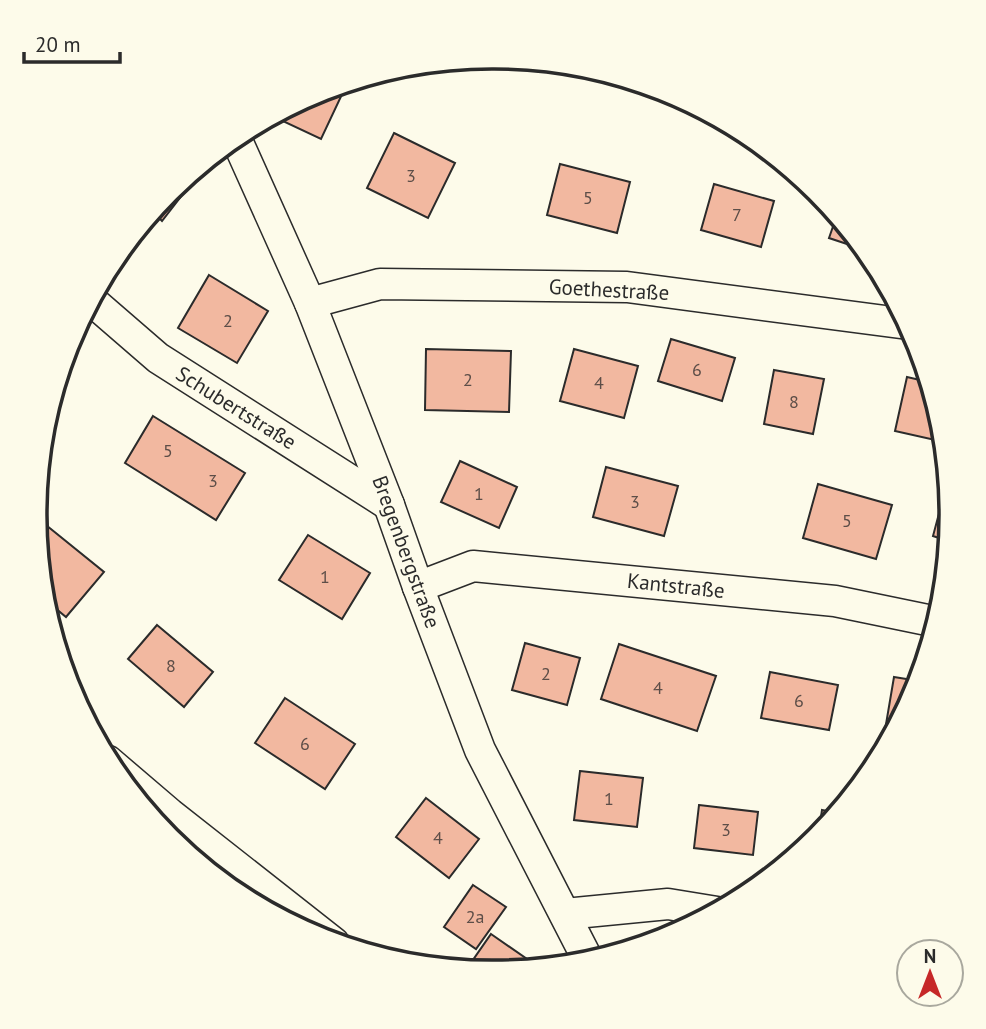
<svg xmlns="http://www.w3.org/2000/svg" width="986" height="1029" viewBox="0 0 986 1029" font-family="'PT Sans',sans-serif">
  <rect width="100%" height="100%" fill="#fdfbea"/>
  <path fill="#ecebdb" stroke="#74746e" stroke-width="2" d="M491,57C556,59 630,71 687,101Z"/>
  <g fill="#f2b8a0" stroke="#2b2b2b" stroke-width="2">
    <path d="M339,85L345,88L321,139L272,116L318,91Z"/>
    <path d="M394,133L455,163L428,218L367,188Z"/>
    <path d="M560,164L630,182L617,233L547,215Z"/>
    <path d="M179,182L186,190L162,221L152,211Z"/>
    <path d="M714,184L774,201L761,247L701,230Z"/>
    <path d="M837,215L865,250L829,238Z"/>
    <path d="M209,275L268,311L237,363L178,328Z"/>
    <path d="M671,339L735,358L722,401L658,381Z"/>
    <path d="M426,349L511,351L509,412L425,410Z"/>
    <path d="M574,349L638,366L624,418L560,401Z"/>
    <path d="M774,370L824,379L813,434L764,424Z"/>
    <path d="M907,377L929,382L942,426L944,442L895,431Z"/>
    <path d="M153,416L245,473L216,520L125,463Z"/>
    <path d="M460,461L517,487L499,528L441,502Z"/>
    <path d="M606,467L678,486L664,536L593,517Z"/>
    <path d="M818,484L892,505L876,559L803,538Z"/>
    <path d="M941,506L950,509L948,541L933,536Z"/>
    <path d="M41,521L104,572L66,617L43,598L36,527Z"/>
    <path d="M308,535L370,573L342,619L279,580Z"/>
    <path d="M157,625L213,672L184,707L128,659Z"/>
    <path d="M525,643L580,658L567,705L512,690Z"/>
    <path d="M619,644L716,676L697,731L601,699Z"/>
    <path d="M770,672L838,685L829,730L761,718Z"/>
    <path d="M894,677L919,681L894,731L885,730Z"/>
    <path d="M285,698L355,744L325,789L255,743Z"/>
    <path d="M580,771L643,778L637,827L574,820Z"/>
    <path d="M426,798L479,839L449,878L396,837Z"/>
    <path d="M699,805L758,812L753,855L694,848Z"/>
    <path d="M822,810L838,813L818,837Z"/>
    <path d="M473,885L506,907L476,949L444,927Z"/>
    <path d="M491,934L540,968L493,972L466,970Z"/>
  </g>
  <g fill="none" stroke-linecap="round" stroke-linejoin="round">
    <defs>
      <g id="street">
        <path d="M235,136L310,303L389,505L418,587L480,750L589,962"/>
        <path d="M91,300L158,358L389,505"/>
        <path d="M310,303L380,284L627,287L908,324"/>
        <path d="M418,587L473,566L835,601L937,622"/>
        <path d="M108,761L170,814L334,943"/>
        <path d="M565,914L668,904L717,912"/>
      </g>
    </defs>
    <use href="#street" stroke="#2b2b2b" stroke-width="33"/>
    <use href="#street" stroke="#fdfbea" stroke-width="30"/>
  </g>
  <g text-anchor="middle" stroke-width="5" stroke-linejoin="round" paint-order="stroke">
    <g font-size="18" fill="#5d4e48">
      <text x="411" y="182">3</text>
      <text x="588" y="204">5</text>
      <text x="737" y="221">7</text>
      <text x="228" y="327">2</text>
      <text x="697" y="376">6</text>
      <text x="468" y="386">2</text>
      <text x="599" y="389">4</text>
      <text x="794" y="408">8</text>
      <text x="168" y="457">5</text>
      <text x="213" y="487">3</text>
      <text x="479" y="500">1</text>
      <text x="635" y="508">3</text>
      <text x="847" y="527">5</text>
      <text x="325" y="583">1</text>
      <text x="171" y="672">8</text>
      <text x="546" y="680">2</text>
      <text x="658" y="694">4</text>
      <text x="799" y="707">6</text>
      <text x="305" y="750">6</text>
      <text x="609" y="805">1</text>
      <text x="726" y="836">3</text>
      <text x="438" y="844">4</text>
      <text x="475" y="923">2a</text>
    </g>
    <g font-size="21" fill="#2b2b2b" stroke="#fdfbea">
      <text transform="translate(609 290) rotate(3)" y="7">Goethestraße</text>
      <text transform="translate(236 408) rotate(32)" y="7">Schubertstraße</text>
      <text transform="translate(406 552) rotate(70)" y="7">Bregenbergstraße</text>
      <text transform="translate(676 586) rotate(6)" y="7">Kantstraße</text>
    </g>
  </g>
  <path d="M0 0H986V1029H0ZM492 69H494A445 445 0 0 1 939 514V515A445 445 0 0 1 494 960H492A445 445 0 0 1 47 515V514A445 445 0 0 1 492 69Z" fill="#fdfbea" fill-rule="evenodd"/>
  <path fill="none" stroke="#2b2b2b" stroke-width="3.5" d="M492 69H494A445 445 0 0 1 939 514V515A445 445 0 0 1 494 960H492A445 445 0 0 1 47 515V514A445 445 0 0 1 492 69Z"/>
  <g transform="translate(930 973)"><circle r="33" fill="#fdfbea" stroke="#a9a89e" stroke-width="2"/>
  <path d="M0-5L12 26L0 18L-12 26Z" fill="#c62828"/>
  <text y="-10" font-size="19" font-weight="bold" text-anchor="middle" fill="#2b2b2b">N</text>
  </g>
  <path d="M24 52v10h96v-10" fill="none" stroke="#2b2b2b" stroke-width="3.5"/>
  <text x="35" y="52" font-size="21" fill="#2b2b2b" stroke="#fdfbea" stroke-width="5" paint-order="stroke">20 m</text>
</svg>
